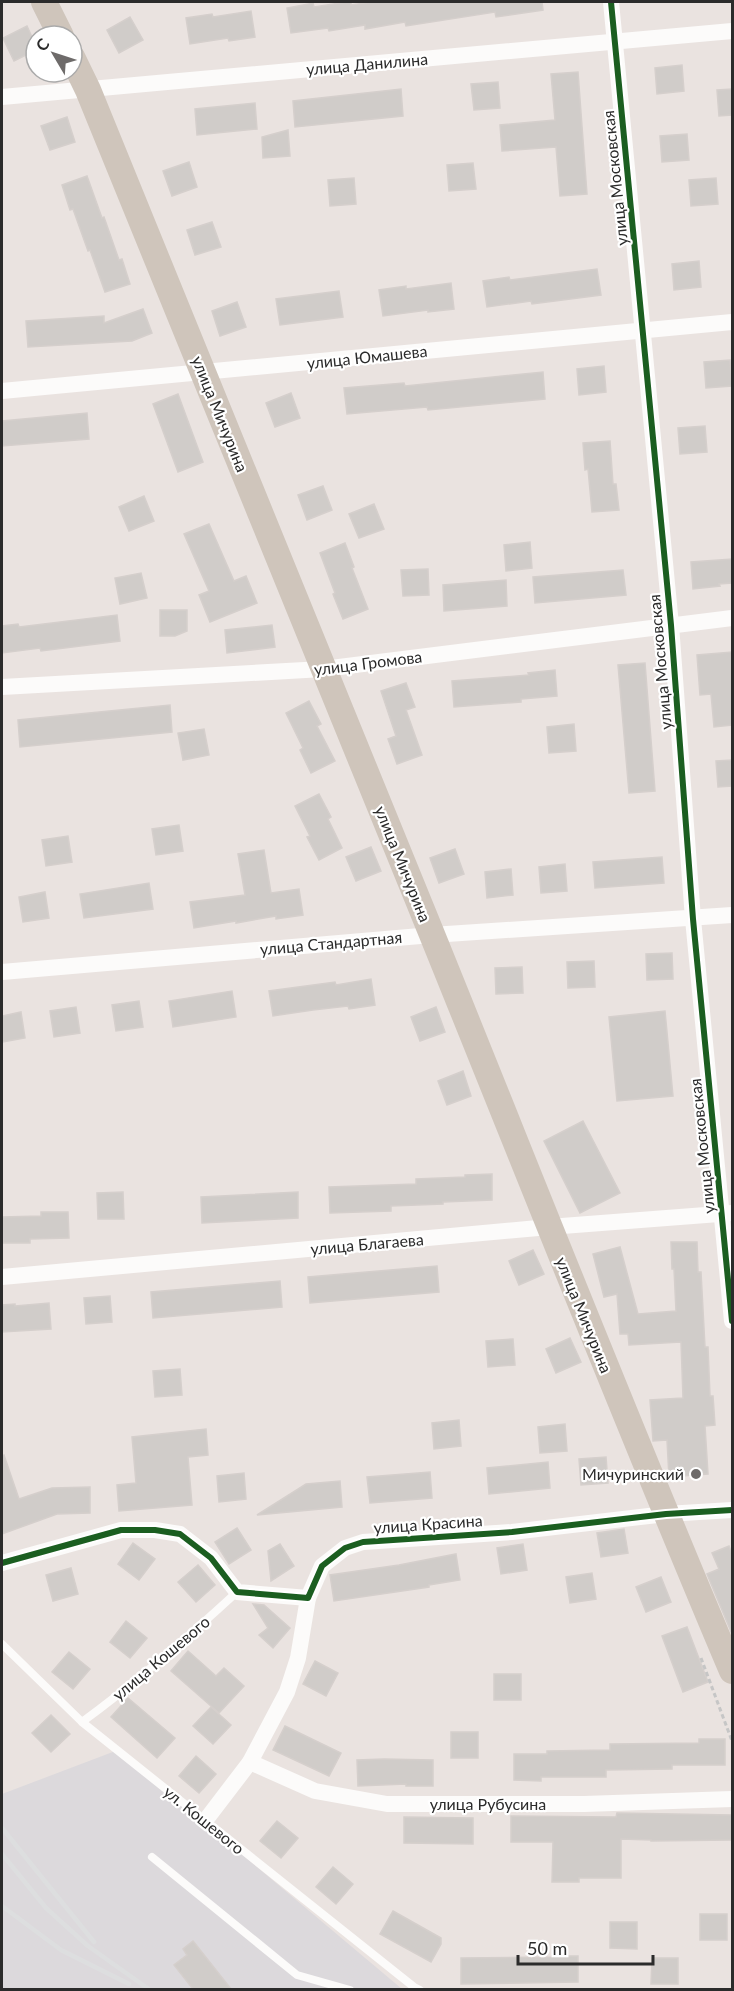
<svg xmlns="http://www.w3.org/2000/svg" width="734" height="1991" viewBox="0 0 734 1991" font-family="Lato,sans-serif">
  <rect width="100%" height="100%" fill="#eae3e0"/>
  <path fill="#dcd9dc" d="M118,1750L402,1989H2V1794Z"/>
  <g fill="#d0ccc9" stroke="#d5cfcc" stroke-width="1.5">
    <path d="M346,2H351V5L371,2H542L543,10L496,17L495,12L406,26L405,22L365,29V25L329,31L328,28L291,33L287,8L313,3L314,7Z"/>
    <path d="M251,11L255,37L229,41L228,38L190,44L186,18L212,14L213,17Z"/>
    <path d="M130,17L143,40L119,53L107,30Z"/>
    <path d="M27,26L36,46V50L14,61L3,38Z"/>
    <path d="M682,65L684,91L657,94L655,68Z"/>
    <path d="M578,72L587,194L560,196L556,147L502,151L500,125L555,120L551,74Z"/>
    <path d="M498,82L500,108L474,110L471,84Z"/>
    <path d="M401,89L403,116L295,127L293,101Z"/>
    <path d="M732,89V115L719,116L717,90Z"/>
    <path d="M255,103L257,129L197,135L195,109Z"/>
    <path d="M67,117L75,142L50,150L41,126Z"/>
    <path d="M288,130L290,156L263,158L262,137Z"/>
    <path d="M687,134L689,160L662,162L660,136Z"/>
    <path d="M189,162L197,187L172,196L163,171Z"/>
    <path d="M473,163L476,189L449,191L447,165Z"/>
    <path d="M87,176L102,218L104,217L119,260L122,259L130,284L105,292L90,250L88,251L73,209L70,210L62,185Z"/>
    <path d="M354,178L356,204L330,206L328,180Z"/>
    <path d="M716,178L718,204L691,206L689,180Z"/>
    <path d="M212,222L221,247L195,255L187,230Z"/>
    <path d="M699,261L701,287L674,290L672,264Z"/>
    <path d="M597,269L601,295L532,304L531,301L487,307L483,281L509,277L510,280Z"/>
    <path d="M451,283L454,309L428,312V310L383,316L379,290L406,286V289Z"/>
    <path d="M339,291L343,317L280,325L276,299Z"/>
    <path d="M237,302L246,327L220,336L212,311Z"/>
    <path d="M143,309L152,333L132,341L28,347L26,321L104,316V323Z"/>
    <path d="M730,360L732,386L706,388L704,362Z"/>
    <path d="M604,366L606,392L579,395L577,369Z"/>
    <path d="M543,372L545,399L428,410L427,407L347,414L344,388L404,383L405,386Z"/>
    <path d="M291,393L300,418L275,427L266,403Z"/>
    <path d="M178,394L203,462L178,472L153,404Z"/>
    <path d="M87,413L89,439L2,446V421Z"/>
    <path d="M705,426L707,452L680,454L678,428Z"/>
    <path d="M610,441L613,484H616L619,510L592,512L588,469L585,470L583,443Z"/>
    <path d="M323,486L332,510L307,520L298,495Z"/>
    <path d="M144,496L154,521L129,531L119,507Z"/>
    <path d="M374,504L384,529L359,538L349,514Z"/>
    <path d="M209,524L234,581L246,576L257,603L210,622L199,595L209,591L184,534Z"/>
    <path d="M530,542L532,568L506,571L504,545Z"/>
    <path d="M345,543L354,567L352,568L368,609L343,619L333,594L335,593L320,553Z"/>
    <path d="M732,559V583L719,584L720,586L693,589L691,562Z"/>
    <path d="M428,569L429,595L403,596L401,570Z"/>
    <path d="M623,570L626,595L535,603L533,577Z"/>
    <path d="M141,573L147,598L120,604L115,578Z"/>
    <path d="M506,580L507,606L444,611L443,585Z"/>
    <path d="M160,610H187V631L175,636H160Z"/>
    <path d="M117,615L120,641L41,651L40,648L2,653V626L18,624L19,627Z"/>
    <path d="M272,625L275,647L227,653L225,630Z"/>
    <path d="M732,652V725L714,727L711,694L700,695L697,655Z"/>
    <path d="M645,663L655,791L629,793L618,665Z"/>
    <path d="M555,670L557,696L521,699V702L454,707L452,681L529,675L528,673Z"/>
    <path d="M406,683L415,707L406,710L422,755L397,764L388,739L396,736L381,691Z"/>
    <path d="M309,701L321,724L317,726L335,761L311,773L300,750L303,748L286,713Z"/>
    <path d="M170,705L172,732L20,747L18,720Z"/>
    <path d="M574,724L576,751L549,753L547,727Z"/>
    <path d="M204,729L209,755L183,760L178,733Z"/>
    <path d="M732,760V786L718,787L716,761Z"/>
    <path d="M319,794L331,817L328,819L342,848L319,860L307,837L310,836L295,806Z"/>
    <path d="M179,825L183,851L156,855L152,829Z"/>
    <path d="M68,836L72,862L46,866L42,840Z"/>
    <path d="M371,847L381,871L356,881L346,857Z"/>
    <path d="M455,849L464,874L439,883L430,858Z"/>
    <path d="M264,850L271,893L299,889L303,915L276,919V916L236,923V921L194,928L190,902L245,895L238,854Z"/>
    <path d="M662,857L664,883L595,888L593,862Z"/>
    <path d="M565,864L567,891L541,893L539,867Z"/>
    <path d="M511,869L513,895L487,898L485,872Z"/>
    <path d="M149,883L153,909L84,918L80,894Z"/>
    <path d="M45,892L49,918L23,922L19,897Z"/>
    <path d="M672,953L673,979L647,980L646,954Z"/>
    <path d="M594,961L595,987L568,988L567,962Z"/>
    <path d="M522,967L523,993L496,994L495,968Z"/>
    <path d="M371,979L375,1005L349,1009L348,1006L313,1010L273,1016L269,991L335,982L336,985Z"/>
    <path d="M232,991L236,1017L173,1027L169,1001Z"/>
    <path d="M139,1001L143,1027L116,1031L112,1005Z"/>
    <path d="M76,1007L80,1033L54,1037L50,1011Z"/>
    <path d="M436,1007L445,1032L420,1041L411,1017Z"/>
    <path d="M665,1011L673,1096L617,1101L609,1017Z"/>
    <path d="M21,1012L25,1038L2,1042V1016Z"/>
    <path d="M463,1071L471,1096L447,1105L438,1081Z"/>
    <path d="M583,1121L620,1193L580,1213L544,1141Z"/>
    <path d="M492,1174V1200L443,1202V1204L391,1206V1211L330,1213L329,1187L416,1184V1179L465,1177V1175Z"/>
    <path d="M123,1192L124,1219H98L97,1193Z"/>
    <path d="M298,1192V1218L202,1223L201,1197Z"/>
    <path d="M41,1212H68L69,1238L30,1239V1243H3L2,1217L41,1216Z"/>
    <path d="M671,1242H697L698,1272H701L705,1347H708L710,1396H713L715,1425L705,1426L708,1474L669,1477L667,1440L653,1441L650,1400L683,1398L681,1342L629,1345L628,1334H620L617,1294L604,1297L593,1254L620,1247L638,1314L676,1311L674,1269H672Z"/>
    <path d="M533,1250L544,1274L519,1285L509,1261Z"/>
    <path d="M437,1266L439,1292L310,1303L308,1277Z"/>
    <path d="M280,1281L282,1307L153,1318L151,1292Z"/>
    <path d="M110,1296L112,1322L86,1324L84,1298Z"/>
    <path d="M49,1303L51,1329L2,1332V1305L15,1304V1306Z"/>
    <path d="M570,1338L581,1362L556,1373L546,1349Z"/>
    <path d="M513,1339L515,1365L488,1367L486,1341Z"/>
    <path d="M180,1369L182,1395L155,1397L153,1371Z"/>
    <path d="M459,1420L461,1446L434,1449L432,1423Z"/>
    <path d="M565,1424L567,1451L540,1453L538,1427Z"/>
    <path d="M206,1429L208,1455L188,1457L192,1505L119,1511L117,1485L136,1483L132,1437Z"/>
    <path d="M4,1455L19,1499L52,1488L90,1487V1513L57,1514L2,1534V1456Z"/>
    <path d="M606,1457L608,1483L581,1485L579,1459Z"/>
    <path d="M548,1462L550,1488L489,1494L487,1468Z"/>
    <path d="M430,1472L432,1498L370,1503L367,1477Z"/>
    <path d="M244,1473L246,1499L219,1502L217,1476Z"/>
    <path d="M340,1481L342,1507L257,1515L306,1484Z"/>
    <path d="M237,1528L251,1550L229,1564L215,1542Z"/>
    <path d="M624,1529L628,1553L601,1557L597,1533Z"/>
    <path d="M133,1543L155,1559L139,1580L118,1564Z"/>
    <path d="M280,1544L294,1566L271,1581L268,1551Z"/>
    <path d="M523,1544L527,1570L501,1574L497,1548Z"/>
    <path d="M729,1546L732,1554V1634L707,1574L719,1569L712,1553Z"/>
    <path d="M456,1554L460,1580L429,1585V1587L334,1601L330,1575L399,1565Z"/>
    <path d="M198,1565L215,1585L196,1602L178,1582Z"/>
    <path d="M71,1568L78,1594L53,1601L46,1575Z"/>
    <path d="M592,1573L596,1599L570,1603L566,1577Z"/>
    <path d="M661,1577L671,1602L646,1612L636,1587Z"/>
    <path d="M253,1604L264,1605L290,1628L273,1648L259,1635L268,1628Z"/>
    <path d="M126,1621L147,1638L130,1658L110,1642Z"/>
    <path d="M687,1627L708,1682L683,1692L662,1636Z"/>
    <path d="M188,1651L216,1676L224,1668L244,1686L219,1713L171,1671Z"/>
    <path d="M69,1652L90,1669L73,1689L52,1672Z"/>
    <path d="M315,1661L338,1673L326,1696L303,1684Z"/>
    <rect x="494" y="1674" width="27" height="26"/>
    <path d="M128,1698L175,1738L157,1758L111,1717Z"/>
    <path d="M211,1707L231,1725L213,1744L193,1726Z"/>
    <path d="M51,1715L70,1734L51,1752L32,1733Z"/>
    <path d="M285,1726L341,1753L329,1776L273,1750Z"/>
    <rect x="451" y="1732" width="27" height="26"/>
    <path d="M699,1739H725V1765H672V1769L606,1770V1777H541V1781L514,1780V1754H547V1751L610,1750V1744L699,1743Z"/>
    <path d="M196,1756L216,1774L199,1793L179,1776Z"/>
    <path d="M384,1759L433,1760V1786H406V1784L358,1786L357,1760Z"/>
    <path d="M617,1813L732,1815V1840L651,1841V1840L621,1839V1878H579V1882H552L553,1842H511V1816L616,1817Z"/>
    <path d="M404,1817L473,1818V1844L404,1843Z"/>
    <path d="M277,1821L298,1838L281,1858L260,1841Z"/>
    <path d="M333,1867L353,1884L336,1904L316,1887Z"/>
    <path d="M393,1911L441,1938V1944L431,1962L380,1934Z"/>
    <rect x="700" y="1914" width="27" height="26"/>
    <path d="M610,1922H637V1949L610,1948Z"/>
    <path d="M193,1941L231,1989H193L174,1965L187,1955L183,1949Z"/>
    <path d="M552,1956H578V1982L461,1984V1958L552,1957Z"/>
    <path d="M652,1958H678V1984H651Z"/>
  </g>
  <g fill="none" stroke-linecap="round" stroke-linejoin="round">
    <path stroke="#c6c6c6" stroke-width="3" stroke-dasharray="4.5 3" stroke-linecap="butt" d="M701,1658L732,1741"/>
    <g stroke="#fcfbfa" stroke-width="8">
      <path d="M2,1644L82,1722L414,1987L420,1990"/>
      <path d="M82,1722C137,1682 187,1638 237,1592"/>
      <path d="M152,1857L297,1975L350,1990"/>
    </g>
    <g stroke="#fcfbfa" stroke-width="16">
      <path d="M611,2L671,625L693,919L732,1321"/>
      <path d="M2,97L732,31"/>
      <path d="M2,391L732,322"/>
      <path d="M2,687L323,669L732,618"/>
      <path d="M2,972L432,935L732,915"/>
      <path d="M2,1277L549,1227L732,1213"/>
      <path d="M2,1563L121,1530H155L180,1534L211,1558L237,1592L308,1598L322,1566L345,1548L363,1542L512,1532L666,1514L732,1510"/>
      <path d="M250,1762L315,1791L387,1804H584L732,1799"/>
      <path d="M205,1821L250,1762L287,1692L298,1658L308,1598"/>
    </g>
    <g stroke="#cfc5bb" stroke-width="26">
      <path d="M44,2L61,36"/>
      <path d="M72,57L88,90C202,371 317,651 431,932C531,1179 628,1426 732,1671"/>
    </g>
    <g stroke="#dddedf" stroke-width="4.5">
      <path d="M2,1828L94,1942"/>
      <path d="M2,1854L46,1908L88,1946L150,1990"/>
      <path d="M2,1906L61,1950L129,1984"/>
    </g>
    <defs>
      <g id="cycleway">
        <path d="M611,2L671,625L693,919L732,1321"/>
        <path d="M2,1563L121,1530H155L180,1534L211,1558L237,1592L308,1598L322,1566L345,1548L363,1542L512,1532L666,1514L732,1510"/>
      </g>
    </defs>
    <use href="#cycleway" stroke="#fff" stroke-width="10"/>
    <use href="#cycleway" stroke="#1b5e20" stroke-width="6"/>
  </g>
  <circle fill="#6e6b6a" stroke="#fff" stroke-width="2" cx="696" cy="1474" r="6"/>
  <g text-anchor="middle" stroke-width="4.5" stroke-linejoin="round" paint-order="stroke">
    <g font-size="16" fill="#2b2b2b" stroke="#fff">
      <text transform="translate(367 64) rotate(-5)" y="6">улица Данилина</text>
      <text transform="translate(615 178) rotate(-96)" y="6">улица Московская</text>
      <text transform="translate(367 357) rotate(-6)" y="6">улица Юмашева</text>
      <text transform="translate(220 414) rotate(68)" y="6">улица Мичурина</text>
      <text transform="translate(660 662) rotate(-95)" y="6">улица Московская</text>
      <text transform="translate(368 663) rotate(-7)" y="6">улица Громова</text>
      <text transform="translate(403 864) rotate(68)" y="6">улица Мичурина</text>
      <text transform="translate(331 943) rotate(-5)" y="6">улица Стандартная</text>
      <text transform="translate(702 1146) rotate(-96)" y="6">улица Московская</text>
      <text transform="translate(367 1244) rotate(-5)" y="6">улица Благаева</text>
      <text transform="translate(584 1315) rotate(68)" y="6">улица Мичурина</text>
      <text transform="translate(428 1524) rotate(-4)" y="6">улица Красина</text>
      <text transform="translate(161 1658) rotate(-40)" y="6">улица Кошевого</text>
      <text x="488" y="1810">улица Рубусина</text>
      <text transform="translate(204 1820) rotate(39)" y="6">ул. Кошевого</text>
    </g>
    <g font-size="16" fill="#2b2b2b" stroke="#fff" text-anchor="end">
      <text x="684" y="1480">Мичуринский</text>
    </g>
  </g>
  <rect width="734" height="1991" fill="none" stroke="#2b2b2b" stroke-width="6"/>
  <g transform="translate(54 54) rotate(309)"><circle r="28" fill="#ffffff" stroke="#aaaaaa" stroke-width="1.5"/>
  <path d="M0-4.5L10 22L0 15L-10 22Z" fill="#6e6b6a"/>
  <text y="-9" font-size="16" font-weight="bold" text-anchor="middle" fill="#2b2b2b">С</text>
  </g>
  <path d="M518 1955v9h135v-9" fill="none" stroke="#2b2b2b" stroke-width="3"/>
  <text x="527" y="1955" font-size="18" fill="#2b2b2b" stroke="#ffffff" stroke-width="4.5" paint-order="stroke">50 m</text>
</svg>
